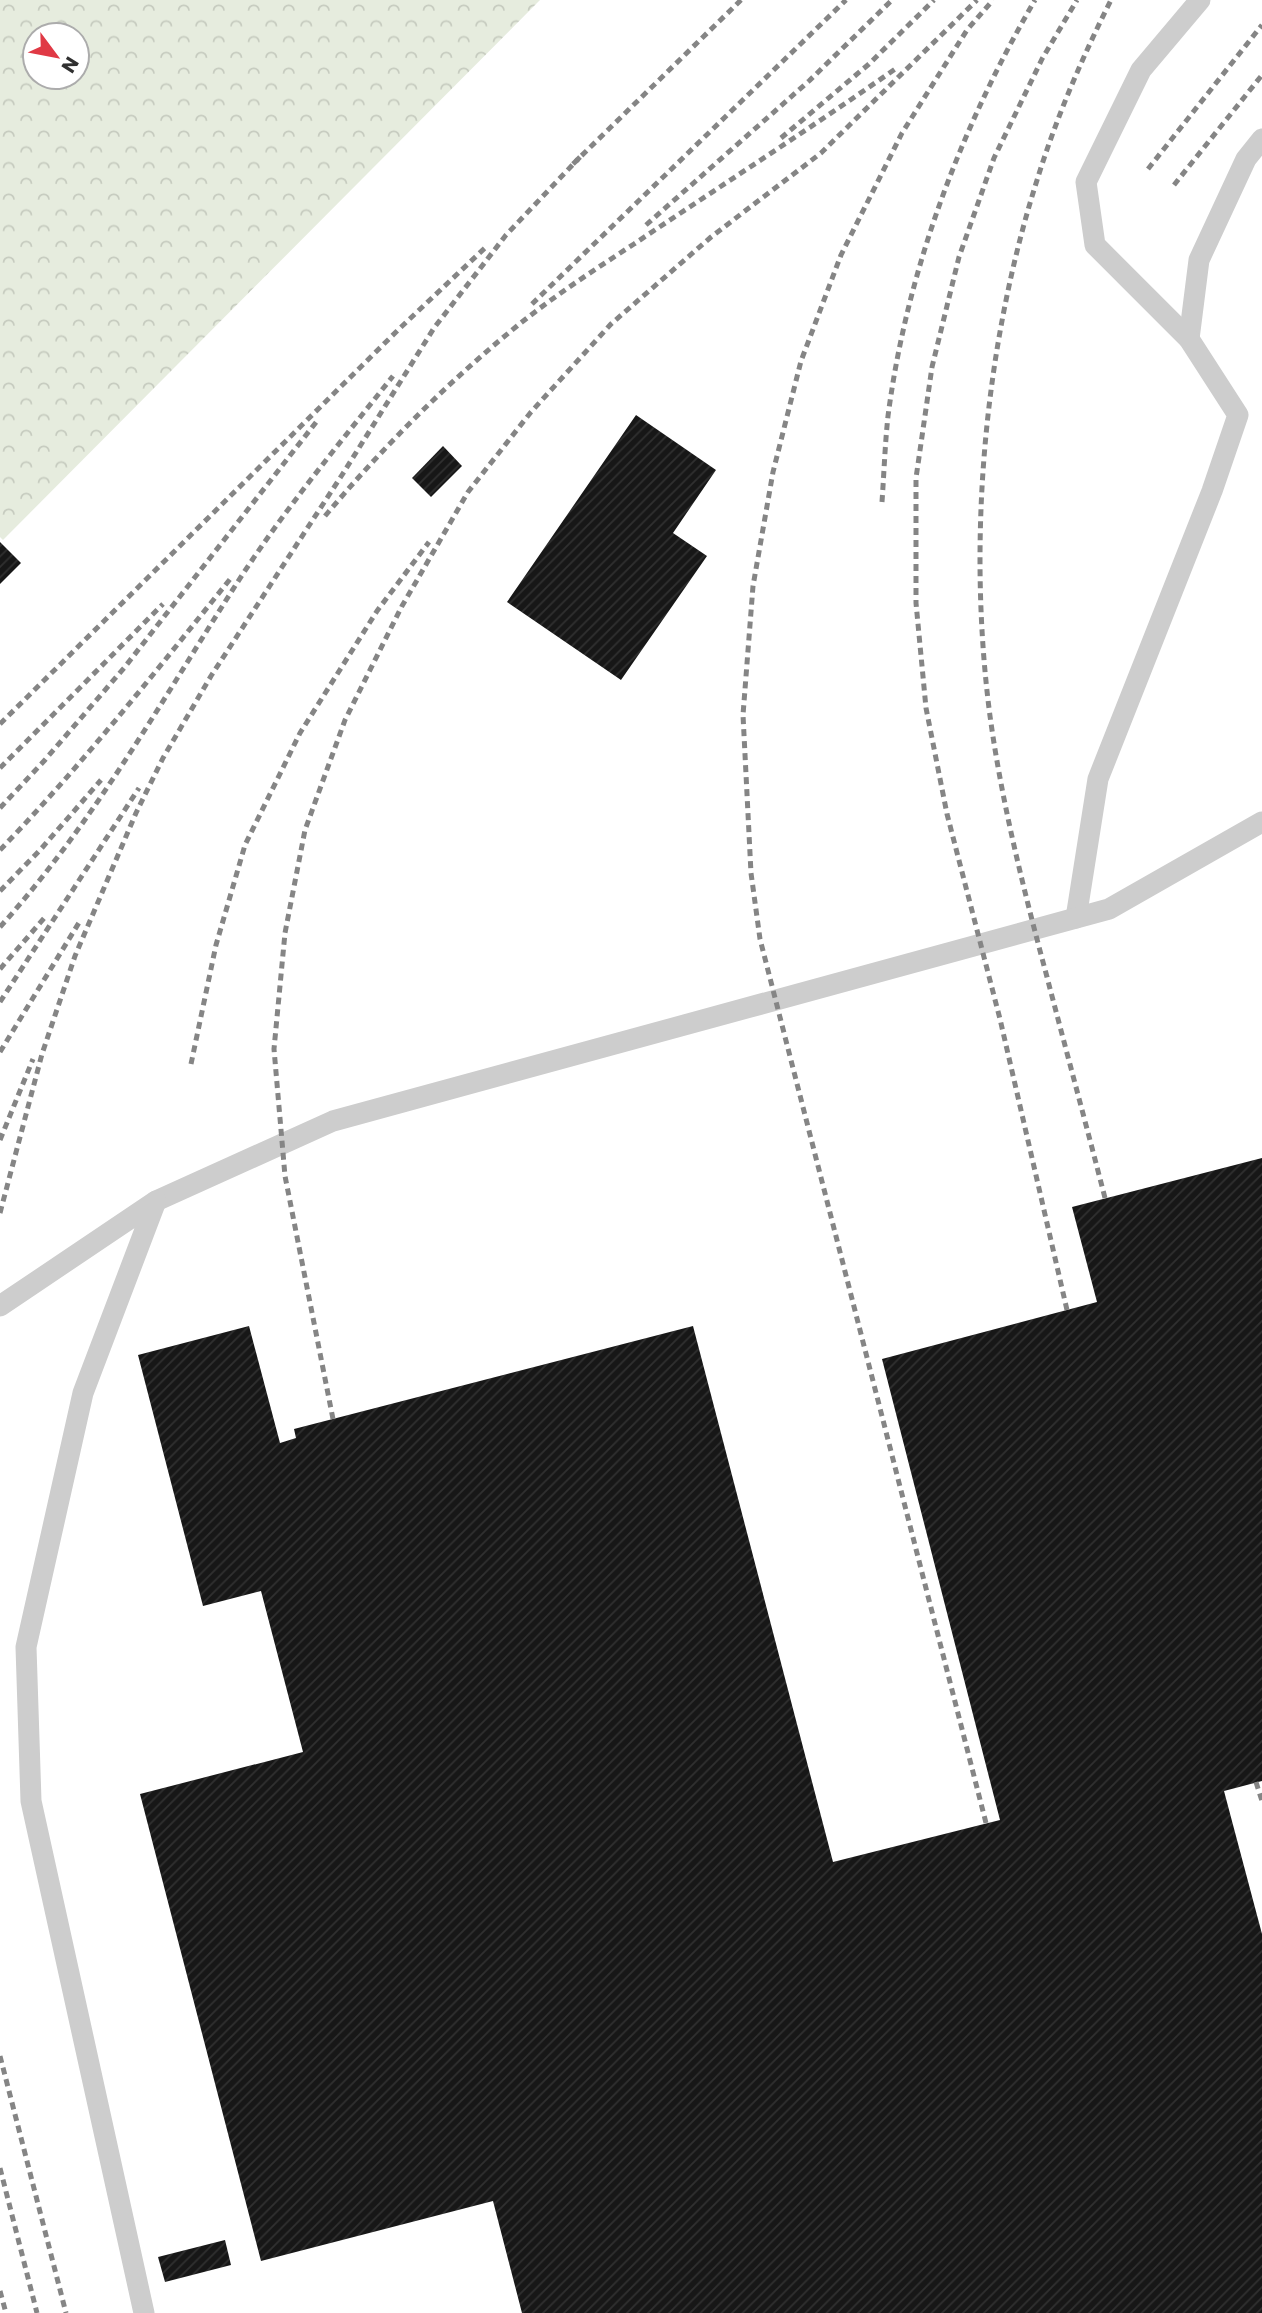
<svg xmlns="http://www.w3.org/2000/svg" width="1262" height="2313" viewBox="0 0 1262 2313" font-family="Poppins,sans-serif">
  <defs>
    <pattern id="forest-crowns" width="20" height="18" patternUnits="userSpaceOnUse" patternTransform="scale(1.75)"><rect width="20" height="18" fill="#e6ecde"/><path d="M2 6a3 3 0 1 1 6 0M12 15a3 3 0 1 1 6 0" fill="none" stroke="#c6cbbf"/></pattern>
    <pattern id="building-hatch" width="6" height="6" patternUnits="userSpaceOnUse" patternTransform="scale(1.75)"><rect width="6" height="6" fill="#171717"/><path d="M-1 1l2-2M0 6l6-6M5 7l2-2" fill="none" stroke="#303030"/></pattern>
  </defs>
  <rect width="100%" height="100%" fill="#fff"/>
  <path fill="url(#forest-crowns)" fill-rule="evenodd" d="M0,0H540L3,540L0,537ZM35,35H77V77H35Z"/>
  <g fill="url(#building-hatch)">
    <path d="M636,415L716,470L673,533L707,556L621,680L507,602Z"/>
    <path d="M443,446L462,466L431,497L412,478Z"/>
    <path d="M0,542L21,563L0,584Z"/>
    <path d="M1262,1158V1781L1224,1791L1262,1934V2313H522L493,2201L261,2261L140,1794L303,1752L261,1591L203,1606L138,1355L249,1326L280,1443L296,1438L294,1429L693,1326L833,1862L1000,1820L882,1359L1097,1302L1072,1207Z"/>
    <path d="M225,2240L231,2265L165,2282L158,2257Z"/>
  </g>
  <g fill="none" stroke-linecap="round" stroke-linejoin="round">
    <g stroke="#cdcdcd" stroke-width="21">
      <path d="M1189,339L1199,260L1246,159L1262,139"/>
      <path d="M1076,918L1098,779L1212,491L1238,415L1189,339L1095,245L1086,182L1141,70L1200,0"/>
      <path d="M156,1201L333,1121L1109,909L1262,822"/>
      <path d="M0,1306L156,1201L83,1393L26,1647L31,1801L144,2313"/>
    </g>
    <g stroke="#858585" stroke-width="5" stroke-dasharray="7 5" stroke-linecap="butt">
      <path d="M781,138L869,64L934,0"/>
      <path d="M573,164L741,0"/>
      <path d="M1148,169L1262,25"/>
      <path d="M1174,185L1262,75"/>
      <path d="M646,225L809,81L892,0"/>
      <path d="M532,304L846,0"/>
      <path d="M882,502C884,473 885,444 888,416C907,270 961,127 1035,0"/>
      <path d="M325,516C383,447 447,383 517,326C554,296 594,270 634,244C722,185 811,128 898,67"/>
      <path d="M0,724L399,329L487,246"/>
      <path d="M0,768L163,604"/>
      <path d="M0,808L44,761L124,668L317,421"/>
      <path d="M0,850C83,764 156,671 231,578"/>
      <path d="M0,891L41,849L101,780"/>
      <path d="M0,927C93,824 162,700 237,583C284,510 339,444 393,376"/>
      <path d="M0,969L46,916"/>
      <path d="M0,1002L139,788"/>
      <path d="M0,1052L80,921"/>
      <path d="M191,1064L216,945L245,845L300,733L377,611L429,542"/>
      <path d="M0,1140L33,1059"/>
      <path d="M1105,1198C1086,1124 1066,1050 1047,977C1024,891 1002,804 990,716C967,541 984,346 1038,177C1057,116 1082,58 1111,0"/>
      <path d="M0,1213L42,1054L75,956L136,813L163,758L211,676L342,475L434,328L506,235L580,157"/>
      <path d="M1067,1310L1000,1019L947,814L926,708L916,603V478L932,367L959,257L994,158L1042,59L1077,0"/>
      <path d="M333,1419L285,1176L274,1049L285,933L305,830L345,720L402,606L468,492L531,412L611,324L711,237L821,153L977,0"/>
      <path d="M1256,1782L1262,1801"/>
      <path d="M986,1823L760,939L751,873L743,715L753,586L773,472L801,361L841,255L902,133L967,30L993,0"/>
      <path d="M0,2056L66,2313"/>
      <path d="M0,2168L37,2313"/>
      <path d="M0,2291L6,2313"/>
    </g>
  </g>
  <g transform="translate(56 56) rotate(122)"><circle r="33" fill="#ffffff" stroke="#acacac" stroke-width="2"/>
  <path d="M0-5L12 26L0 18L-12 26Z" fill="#e03945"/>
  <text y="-10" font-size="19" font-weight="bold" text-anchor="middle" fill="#303030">N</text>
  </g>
</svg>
